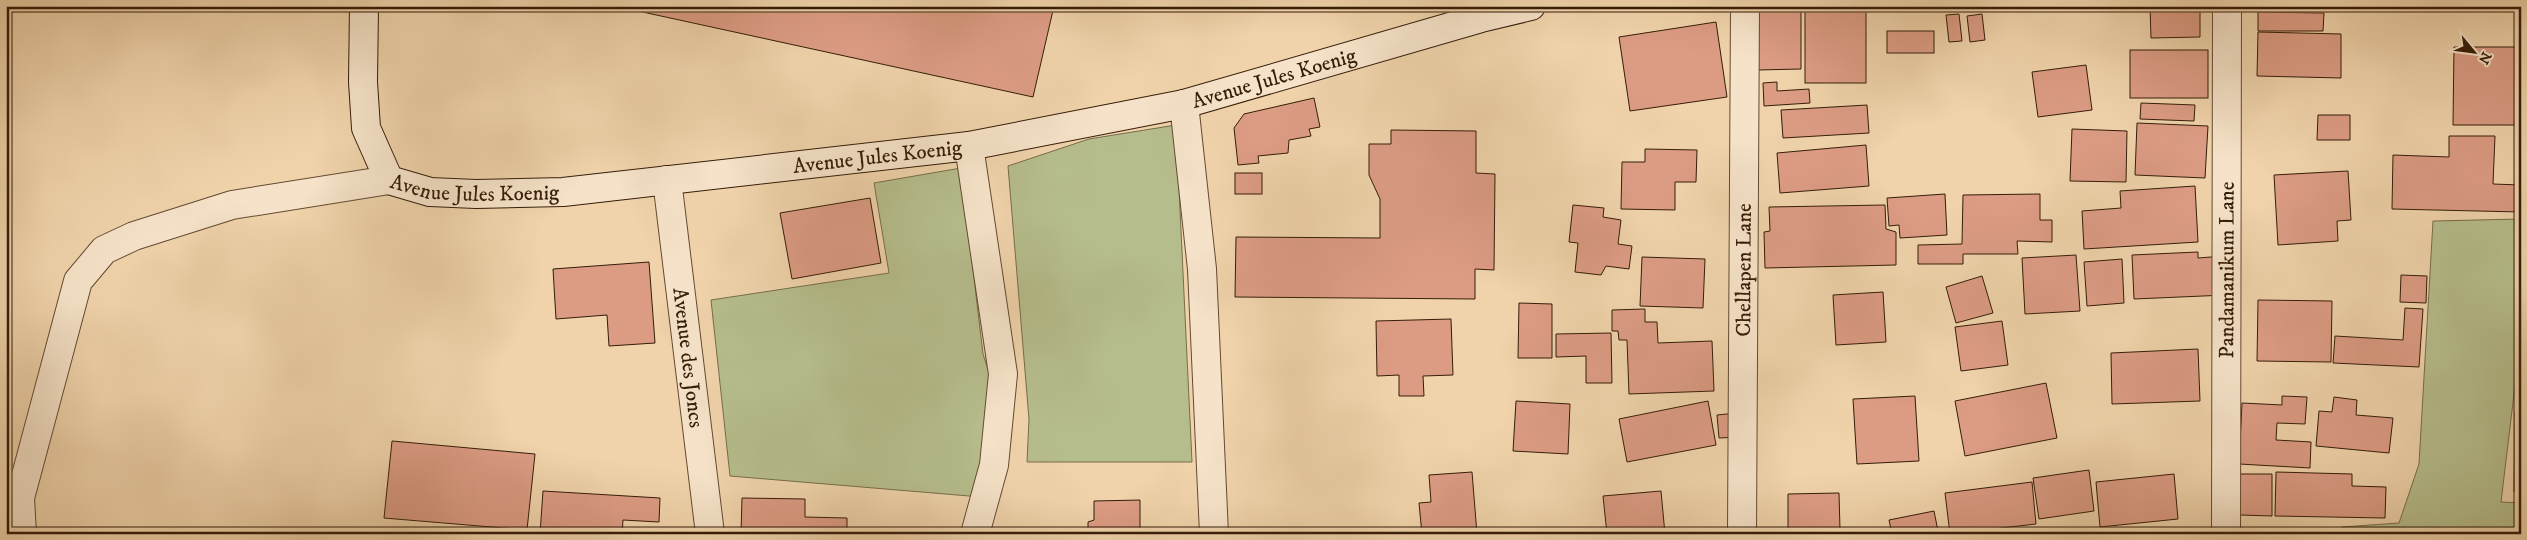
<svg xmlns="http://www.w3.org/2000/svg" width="2527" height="540" viewBox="0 0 2527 540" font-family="'IM FELL DW Pica',serif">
  <rect width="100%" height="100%" fill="#f0d3ab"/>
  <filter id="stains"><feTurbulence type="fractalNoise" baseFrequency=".004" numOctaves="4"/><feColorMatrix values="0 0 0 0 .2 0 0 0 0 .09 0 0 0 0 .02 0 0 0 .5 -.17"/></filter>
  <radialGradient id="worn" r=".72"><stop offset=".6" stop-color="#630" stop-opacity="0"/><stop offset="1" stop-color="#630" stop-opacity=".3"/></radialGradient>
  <g fill="#b6bd8c" stroke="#766d4a">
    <path d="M1176,125L1192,462H1027L1029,419L1008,166L1089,139Z"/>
    <path d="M961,168L983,354L994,388L981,497L730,476L711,300L889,273L874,183Z"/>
    <path d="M2521,219V336L2501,502L2521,503V534H2342V527L2399,523L2419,464L2433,221Z"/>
  </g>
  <g fill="#dc9c84" stroke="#351d08">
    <path d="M615,6H1054L1033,97Z"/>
    <rect x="1805" y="6" width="61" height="77"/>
    <path d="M2150,6H2200V37L2151,38Z"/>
    <rect x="2256" y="6" width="69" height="2"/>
    <path d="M1801,7V69L1758,70V8Z"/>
    <path d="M2258,12L2324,13L2323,31H2258Z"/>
    <path d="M1959,14L1962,41L1949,42L1946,15Z"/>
    <path d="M1982,14L1985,40L1970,42L1967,16Z"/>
    <path d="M1716,22L1727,97L1630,111L1619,37Z"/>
    <rect x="1887" y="31" width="47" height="22"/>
    <path d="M2258,32L2341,34V78L2257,76Z"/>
    <path d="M2454,47H2521V125H2453Z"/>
    <rect x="2130" y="50" width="78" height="48"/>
    <path d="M2086,65L2092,110L2038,117L2032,72Z"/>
    <path d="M1777,82V91L1809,89L1810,103L1764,106L1763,83Z"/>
    <path d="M1314,98L1320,127L1309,129L1311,136L1289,140L1288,153L1258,156L1259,163L1238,165L1234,128L1244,114Z"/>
    <path d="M2141,103L2195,105L2194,121L2140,119Z"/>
    <path d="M1867,105L1869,133L1783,138L1781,110Z"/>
    <path d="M2318,115H2350V140H2317Z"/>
    <path d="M2137,123L2208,126L2205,178L2135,175Z"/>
    <path d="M2072,129L2127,131L2126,182L2070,181Z"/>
    <path d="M1391,130L1476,131V173L1495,174L1494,270L1475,269V299L1235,297L1236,237L1380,238V199L1369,175V144H1391Z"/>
    <path d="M2449,136H2495L2493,184L2521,185V212L2392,209L2393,155L2449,157Z"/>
    <path d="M1866,145L1869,186L1780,193L1777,153Z"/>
    <path d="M1645,149L1697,150L1696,182H1675V210L1621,209L1622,162H1645Z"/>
    <path d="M2348,171L2351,220L2337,221L2338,241L2278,245L2274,175Z"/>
    <rect x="1235" y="173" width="27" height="21"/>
    <path d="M2195,186L2198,242L2084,249L2082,211L2121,208L2120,191Z"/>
    <path d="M1945,194L1947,235L1900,238L1899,225L1889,226L1887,198Z"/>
    <path d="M2040,194V220H2052V242L2017,241L2018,254H1963V264H1918V245L1962,244L1963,195Z"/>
    <path d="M870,198L881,263L792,279L780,213Z"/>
    <path d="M1573,205L1604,208L1603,217L1621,220L1618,244L1632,246L1629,269L1606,266L1601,275L1575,272L1578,243L1569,242Z"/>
    <path d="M1885,205L1886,229L1896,232V265L1765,268L1764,232L1770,231L1769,207Z"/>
    <path d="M2198,252V258L2224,256L2226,295L2134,299L2132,255Z"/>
    <path d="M2076,255L2080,311L2025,314L2022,258Z"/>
    <path d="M1642,257L1705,259L1703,308L1640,306Z"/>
    <path d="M2122,259L2124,303L2087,306L2084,262Z"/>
    <path d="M649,262L655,343L609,346L607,315L556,319L553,269Z"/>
    <path d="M2401,275L2427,276L2426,303L2400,302Z"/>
    <path d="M1982,276L1993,313L1956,323L1946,287Z"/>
    <path d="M1883,292L1886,342L1836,345L1833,295Z"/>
    <path d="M2258,300L2332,301L2331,362L2257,361Z"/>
    <path d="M1519,303L1552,304V358H1518Z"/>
    <path d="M2405,308L2423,309L2419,367L2333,363L2335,336L2403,340Z"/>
    <path d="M1645,309V322H1657L1658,343L1712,341L1714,391L1629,394L1627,340H1619L1618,331H1612V310Z"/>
    <path d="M1451,319L1453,375L1423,376L1424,396H1399V375L1377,376L1376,321Z"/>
    <path d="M2002,321L2008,365L1961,371L1955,327Z"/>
    <path d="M1611,333L1612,383H1586V356L1556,357V334Z"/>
    <path d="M2198,349L2200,401L2112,404L2111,353Z"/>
    <path d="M2046,383L2057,438L1965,456L1955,401Z"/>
    <path d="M1915,396L1919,461L1857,464L1853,399Z"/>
    <path d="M2282,396L2307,397L2305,424L2277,423L2276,440L2311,442L2310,468L2239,464L2242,403L2282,405Z"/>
    <path d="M2334,397L2357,400L2356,415L2393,418L2389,453L2316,446L2319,411L2332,412Z"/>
    <path d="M1516,401L1570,404L1568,454L1513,451Z"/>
    <path d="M1708,401L1716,445L1627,462L1619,419Z"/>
    <path d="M2515,412H2521V492H2514Z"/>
    <path d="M1737,413L1739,437L1719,438L1717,415Z"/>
    <path d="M392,441L535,454L527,530L384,518Z"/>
    <path d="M2089,470L2094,511L2039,519L2033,478Z"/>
    <path d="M1472,472L1477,534H1422L1419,503L1431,502L1429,475Z"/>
    <path d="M2276,472L2352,474V486L2386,487L2385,518L2275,516Z"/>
    <path d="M2174,474L2178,519L2100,527L2096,482Z"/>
    <path d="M2240,474H2272V516L2240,515Z"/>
    <path d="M2032,482L2036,524L1950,534L1945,493Z"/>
    <path d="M543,491L660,498L659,522L623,520L622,534H540Z"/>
    <path d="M1661,491L1665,534H1607L1603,496Z"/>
    <path d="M1839,493L1840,530L1788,531V494Z"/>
    <path d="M742,498L805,499V517L847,518V534H741Z"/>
    <path d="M1140,500V534H1088V522L1094,520V501Z"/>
    <path d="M1934,511L1938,531L1892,534L1889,520Z"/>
  </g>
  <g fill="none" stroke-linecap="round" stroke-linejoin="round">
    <defs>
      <g id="street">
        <path d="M1184,104L1202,269L1214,534"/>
        <path d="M969,146L1003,374L994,465L975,534"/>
        <path id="s1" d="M667,180L710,534"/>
        <path d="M22,534L20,498L78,281L104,250L134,236L232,205L389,180"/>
        <path id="s2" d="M1742,534L1745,6"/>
        <path id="s3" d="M2226,534L2227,6"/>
      </g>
      <g id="secondary">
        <path id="s4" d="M364,6L363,82L366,128L389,180L430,192L476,194L563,192L969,146L1184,104L1481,18L1531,6"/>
      </g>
    </defs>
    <use href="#street" stroke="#644a31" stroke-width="30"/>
    <use href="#secondary" stroke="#351d08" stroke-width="30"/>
    <use href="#street" stroke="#f5e2c8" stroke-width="28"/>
    <use href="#secondary" stroke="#f5e2c8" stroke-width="28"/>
  </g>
  <g text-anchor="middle" stroke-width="4" stroke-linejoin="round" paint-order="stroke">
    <g font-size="21" fill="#351d08" stroke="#f5e2c8">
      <text dy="7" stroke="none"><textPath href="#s4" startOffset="1076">Avenue Jules Koenig</textPath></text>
      <text dy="7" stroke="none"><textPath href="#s4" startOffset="671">Avenue Jules Koenig</textPath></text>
      <text dy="7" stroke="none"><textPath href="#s4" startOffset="266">Avenue Jules Koenig</textPath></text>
      <text dy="7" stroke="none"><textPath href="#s2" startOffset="264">Chellapen Lane</textPath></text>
      <text dy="7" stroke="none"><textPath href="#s3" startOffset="264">Pandamanikum Lane</textPath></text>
      <text dy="7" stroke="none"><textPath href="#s1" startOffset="179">Avenue des Joncs</textPath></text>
    </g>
  </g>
  <rect width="2527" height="540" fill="none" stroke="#f0d3ab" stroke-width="25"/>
  <rect x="8" y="8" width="2512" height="525" fill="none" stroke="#351d08" stroke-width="2.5"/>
  <rect x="12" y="12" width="2502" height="515" fill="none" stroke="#351d08"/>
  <g transform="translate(2474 52) rotate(119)" stroke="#f5e2c8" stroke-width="4" paint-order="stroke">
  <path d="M0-4L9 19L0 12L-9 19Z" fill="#351d08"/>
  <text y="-8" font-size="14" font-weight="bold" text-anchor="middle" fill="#351d08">N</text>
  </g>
  <rect width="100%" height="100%" filter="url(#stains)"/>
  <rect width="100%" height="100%" fill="url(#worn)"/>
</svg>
